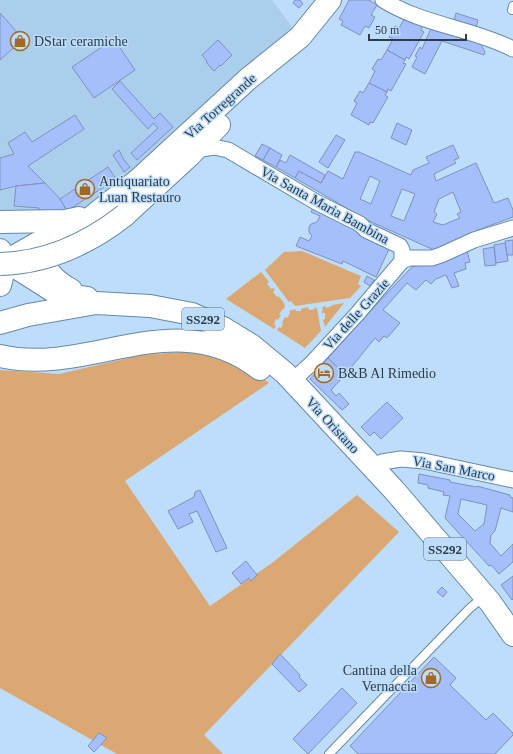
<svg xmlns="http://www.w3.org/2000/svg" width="513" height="754" viewBox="0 0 513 754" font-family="Georgia,serif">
  <rect width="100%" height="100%" fill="#beddfa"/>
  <path fill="#abceed" d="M0,0H272L293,28L141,169L92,205L77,213H0Z"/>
  <g fill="#dba873">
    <path d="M302,251L361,276L358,284L361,286L350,298L295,306L291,301L289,302L265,270L284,252Z"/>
    <path d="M261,272L269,282L267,284L271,289L273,288L275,290L273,292L277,297L278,296C282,300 286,303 284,309H283L279,314L281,315L278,320L276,319L274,324L276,326L274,329L226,299Z"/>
    <path d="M344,303L325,327L323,320L325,319V313H322L323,306H325L326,308L332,306V305Z"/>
    <path d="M308,307L309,310L315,309L314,307L317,308L321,331L305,348L277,330L279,327L281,328L283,324L282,322L285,317L287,318L290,313L289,311L295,309L296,311H301V309Z"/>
    <path d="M208,350L245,365L269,383L125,481L210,606L272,563L357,495L399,532L204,735L223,754H117L0,688V370L59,374L141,355Z"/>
  </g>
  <g fill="#a4bffc" stroke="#8091ba" fill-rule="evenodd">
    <path d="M295,0H300L303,4L299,8L293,3Z"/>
    <path d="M349,0H369L377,5L371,15L375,17L369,28L365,26L360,35L341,25L343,21L339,19Z"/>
    <path d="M0,13L23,39L0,60Z"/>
    <path d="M456,13L478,20L476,28L454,21Z"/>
    <path d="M406,16L423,25L421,30L424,32L409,59L406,57L405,60L387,50L393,39L389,37L395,26L399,28Z"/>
    <path d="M432,26L479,41L485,52L484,55L442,41L425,74L412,67L417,57L415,56L420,47L422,49Z"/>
    <path d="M114,39L135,70L94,98L72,67Z"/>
    <path d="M218,40L232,55L221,66L220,65L214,71L206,62L207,61L202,55Z"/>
    <path d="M387,50L405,60L403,63L406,64L391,91L388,89L387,92L369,83L375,71L372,69L378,59L381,60Z"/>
    <path d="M120,81L154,119L160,113L173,127L137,160L131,153L158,128L153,123L148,129L112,89Z"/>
    <path d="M369,83L387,92L385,95L388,97L373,123L370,122L369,125L351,115L357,103L354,101L360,91L363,93Z"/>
    <path d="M75,115L84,129L28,166L45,183L16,186L0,190V158L14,154L8,143L25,132L32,142Z"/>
    <path d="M397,123L412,130L406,145L391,138Z"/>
    <path d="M336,135L345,140L328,168L319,162Z"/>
    <path d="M262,144L270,148L263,160L255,156Z"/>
    <path d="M453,145L459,158L454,160L456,163L434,174L436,181L476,163L494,203L508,198L513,210V217L478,230L434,250L367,220L295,178L299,171L321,183L328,171L343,179L355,152H359L411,175L413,170L429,163L426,157ZM370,176L380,181L371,204L360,199ZM402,189L415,194L404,221L391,216ZM453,192L461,212L457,214L460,218L443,225L433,222L437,214L434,212L439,199Z"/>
    <path d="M270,148L282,155L276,167L263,160Z"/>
    <path d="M119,150L124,160L130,167L124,172L113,155Z"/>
    <path d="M290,155L325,175L321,183L299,171L295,178L276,167L280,160L286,163Z"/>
    <path d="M108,167L116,179L67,211L60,199Z"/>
    <path d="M45,183L60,199L67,211L38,214L39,208L14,206L16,186Z"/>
    <path d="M314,206L390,247L376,277L343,261L342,264L296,246L300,237L309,241L312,236L309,232V227L311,224L317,222L320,216L311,212Z"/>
    <path d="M513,240V255H507L505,241Z"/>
    <path d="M505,243L508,261L496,263L494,245Z"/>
    <path d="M494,247L496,265L485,266L483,249Z"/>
    <path d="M467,251L470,262L465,263L466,269L454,273L459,286L452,288L446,275L436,279L431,284L426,280L416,290L407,283L383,310L400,323L387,338L384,336L379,342L375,338L345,375L328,358L376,305L412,267L439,261Z"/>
    <path d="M367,276L374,280L370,286L364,282Z"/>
    <path d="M328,358L345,375L331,390L336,396L339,393L349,404L342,410L310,379Z"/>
    <path d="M387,402L403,418L381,439L374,432L370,436L361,427Z"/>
    <path d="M419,474L450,480V482L476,487L477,486L510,495V497L513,498V512L501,508L495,531L491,535L490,543L501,556L513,544V562L499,574L491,565L489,566L445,518L450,496L443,495L444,492L428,488V485L418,483ZM461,499L487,505L484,524L475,531L458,514Z"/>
    <path d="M200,490L227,548L216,552L197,511L189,514L193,522L178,529L168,511L194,497L195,492Z"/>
    <path d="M246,561L257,575L251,581L249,578L241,584L232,573Z"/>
    <path d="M513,576V599L512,600L501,585Z"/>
    <path d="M442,587L447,592L443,597L437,592Z"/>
    <path d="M280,654L300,675L299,677L307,685L299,692L272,664Z"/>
    <path d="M434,657L456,678L450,685L486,720L493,713L513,733V735L495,754H358L350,746Z"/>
    <path d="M342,688L357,703L308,754L293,739Z"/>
    <path d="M99,733L107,738L94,752L88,746Z"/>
  </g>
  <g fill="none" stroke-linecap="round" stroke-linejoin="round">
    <defs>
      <g id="service">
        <path d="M513,6L512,10H513"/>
        <path d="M329,754L469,609L484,596"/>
      </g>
      <g id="minor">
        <path d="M383,0C423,25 472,28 513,49"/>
        <path d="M195,150L214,147L228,150L316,202L360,224L366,230L400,246L402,250V261"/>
        <path d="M292,381L312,363L358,313L402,261L409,258H432L441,255L474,240L513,228"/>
        <path d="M372,467L382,462L401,459L424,461L513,480"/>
      </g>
      <g id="secondary">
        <path d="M125,215L189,156L219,125"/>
        <path d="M0,222L65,221L79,218"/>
        <path d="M6,261L38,243L75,227L88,220L138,180L248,79L300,37L330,0"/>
      </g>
      <g id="primary">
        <path d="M52,237C50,242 47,247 45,252C40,269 58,283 71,290"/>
        <path d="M0,250L6,261L0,285"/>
        <path d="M6,261L58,294L87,298"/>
        <path d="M0,323L28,315L96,303L150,306L192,314L223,328L251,345L285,373L394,490L490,602L513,635"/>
        <path d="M0,356C90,377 174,302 260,369"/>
      </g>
    </defs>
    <use href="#service" stroke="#6589a9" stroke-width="10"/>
    <use href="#minor" stroke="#6589a9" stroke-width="17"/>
    <use href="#secondary" stroke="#6589a9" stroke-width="24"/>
    <use href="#primary" stroke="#6589a9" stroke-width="24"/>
    <use href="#service" stroke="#fff" stroke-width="8"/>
    <use href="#minor" stroke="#fff" stroke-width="15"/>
    <use href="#secondary" stroke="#fff" stroke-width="22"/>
    <use href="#primary" stroke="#fff" stroke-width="22"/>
    <defs>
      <path id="secondary-bridge" d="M0,264C47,263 88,244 125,215"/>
    </defs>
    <use href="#secondary-bridge" stroke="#6589a9" stroke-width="24" stroke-linecap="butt"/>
    <use href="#secondary-bridge" stroke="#fff" stroke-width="22"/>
  </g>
  <defs>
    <symbol id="shop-ring" viewBox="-11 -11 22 22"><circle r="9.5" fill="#beddfa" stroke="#a16926" stroke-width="1.5"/><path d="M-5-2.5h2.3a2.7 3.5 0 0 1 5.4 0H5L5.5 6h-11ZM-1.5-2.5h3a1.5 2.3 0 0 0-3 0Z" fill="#a16926"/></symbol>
    <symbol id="hotel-ring" viewBox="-11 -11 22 22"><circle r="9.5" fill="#beddfa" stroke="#a16926" stroke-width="1.5"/><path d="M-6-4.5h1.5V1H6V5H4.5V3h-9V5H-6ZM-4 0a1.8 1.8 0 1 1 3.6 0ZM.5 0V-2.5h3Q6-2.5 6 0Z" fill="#a16926"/></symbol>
  </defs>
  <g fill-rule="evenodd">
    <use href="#shop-ring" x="9" y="30" width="22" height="22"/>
    <use href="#shop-ring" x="74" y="178" width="22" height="22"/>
    <use href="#hotel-ring" x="313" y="362" width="22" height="22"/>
    <use href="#shop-ring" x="420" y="667" width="22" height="22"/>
  </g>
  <g text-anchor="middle" stroke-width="3" stroke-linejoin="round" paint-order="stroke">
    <g fill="#beddfa" stroke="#586c7f" stroke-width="1">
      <rect x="182" y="308" width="42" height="22" rx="3"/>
      <rect x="424" y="538" width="42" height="22" rx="3"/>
    </g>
    <g font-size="13" font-weight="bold" fill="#2c3c4a">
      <text x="203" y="324">SS292</text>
      <text x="445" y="554">SS292</text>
    </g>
    <g font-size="14" fill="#2c3c4a" stroke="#beddfa" text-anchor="start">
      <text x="34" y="46">DStar ceramiche</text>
      <text x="99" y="186">Antiquariato<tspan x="99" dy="16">Luan Restauro</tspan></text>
      <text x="338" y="378">B&amp;B Al Rimedio</text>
      <text x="417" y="675" text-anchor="end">Cantina della<tspan x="417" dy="16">Vernaccia</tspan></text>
    </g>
    <g font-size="14" fill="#2c3c4a" stroke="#beddfa">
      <text transform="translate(220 106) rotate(-42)" y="5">Via Torregrande</text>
      <text transform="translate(325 205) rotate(29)" y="5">Via Santa Maria Bambina</text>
      <text transform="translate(356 314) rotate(-48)" y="5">Via delle Grazie</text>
      <text transform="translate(333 425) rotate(47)" y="5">Via Oristano</text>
      <text transform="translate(454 468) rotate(11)" y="5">Via San Marco</text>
    </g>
  </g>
  <path d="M369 34v6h97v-6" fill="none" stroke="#2c3c4a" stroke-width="2"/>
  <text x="375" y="34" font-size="12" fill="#2c3c4a" stroke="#beddfa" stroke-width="3" paint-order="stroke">50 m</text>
</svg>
